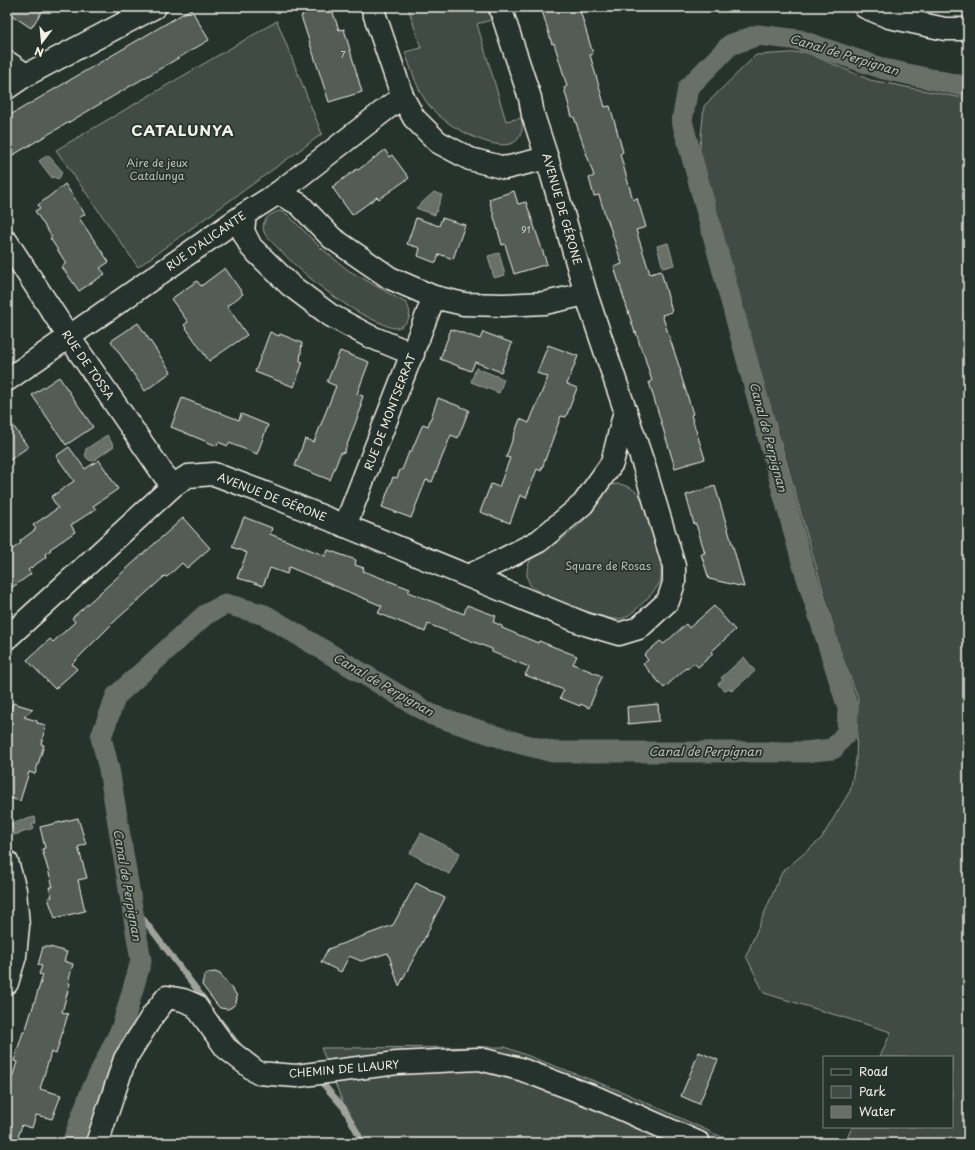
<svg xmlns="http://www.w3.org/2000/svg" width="975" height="1150" viewBox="0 0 975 1150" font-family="'Playpen Sans',sans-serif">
  <rect width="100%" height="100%" fill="#26332d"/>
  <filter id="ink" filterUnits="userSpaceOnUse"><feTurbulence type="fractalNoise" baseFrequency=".025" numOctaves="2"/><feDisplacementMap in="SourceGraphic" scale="8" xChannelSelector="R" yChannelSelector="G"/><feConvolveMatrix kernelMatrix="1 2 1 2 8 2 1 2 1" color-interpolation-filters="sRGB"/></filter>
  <g filter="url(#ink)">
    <g fill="#414b45" stroke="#9a9e96">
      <path d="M408,7H487L491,20L477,24L506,121L521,118C523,126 523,132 518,139C505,155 466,134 453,126C445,121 438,115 431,108C418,93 412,71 405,52L421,48Z"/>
      <path d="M277,21L322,134L138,267L56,150Z"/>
      <path d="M805,52L870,80L968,99V1143H845L852,1127H952V1057H880L891,1032L764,993L746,956L782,872L821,839L850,791L856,760L858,698L841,654L699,157L704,106L756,55Z"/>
      <path d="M280,211L287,214L321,248L348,270L406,303C410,309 411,315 408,320C405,325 400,328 395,328C390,328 385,325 381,323C346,310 301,273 276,246C272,242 266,237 264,232C260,220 271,213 280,211Z"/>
      <path d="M617,484C628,485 634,489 641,497L661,564C661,570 662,577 660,582C657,590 632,615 624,618C621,619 617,619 615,619C603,619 537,594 531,586C526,579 526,570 529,563C532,554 545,549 553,545C564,538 577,528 586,518C594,509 600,498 607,488L611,485Z"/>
      <path d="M505,1047L623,1092L735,1143H359L321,1048Z"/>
    </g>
    <g fill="#676f68" stroke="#9fa39b">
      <path d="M48,155L62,171L60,177L58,179L54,177L52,178L39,161Z"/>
      <path d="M434,192L442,195L435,215L416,208Z"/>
      <path d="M668,243L674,265L663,268L657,246Z"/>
      <path d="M499,253L505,275L494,278L488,256Z"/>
      <path d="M476,368L504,379L499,393L471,382Z"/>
      <path d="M107,435L114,446L93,461C86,460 84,456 86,449Z"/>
      <path d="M744,657L755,671L732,691L729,688L724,691L718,684L723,680L721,678Z"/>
      <path d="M35,817L36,823L32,824L34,829L14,835L11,823Z"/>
      <path d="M421,833L460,853L449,874L410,853Z"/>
    </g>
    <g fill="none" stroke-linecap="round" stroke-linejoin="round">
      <g stroke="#9fa39b" stroke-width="6">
        <path d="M132,904L207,1003"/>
        <path d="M218,1019L239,1046"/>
        <path d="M323,1084L344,1108L363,1143"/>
      </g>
      <path stroke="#676f68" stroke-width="21" d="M72,1143L91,1091L122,1027L141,961L109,769L101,737L116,696L205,615L226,604L265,615L432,715L518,743L553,752H804L833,749L847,732L848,708L802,562L682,121L688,88L730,45L758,35L799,40L884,69L968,87"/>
    </g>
    <g fill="#525c55" stroke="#f4f1e8">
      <path d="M7,7H45L31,28L7,12Z"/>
      <path d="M300,7H331L339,30L344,29L362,92L329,102L301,16L303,15Z"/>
      <path d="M541,7H579L593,54L590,55L605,107L610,106L623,152L620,154L633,200L637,198L646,227L636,230L650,274L661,271L672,312L662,315L681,372H680L693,414L691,415L705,459L675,468L649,382L652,381L643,352H642L636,332L635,333L614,267L622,264L607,218H606L599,195L594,196L589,178L594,176L574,117H572L564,88L567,86L554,43L552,44Z"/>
      <path d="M191,9L209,40L13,155L7,145V117Z"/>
      <path d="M385,150L389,157L392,155L409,178L379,199L377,197L352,215L332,187L357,169L358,170Z"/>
      <path d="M65,184L85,214L79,218L109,262L100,268L105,274L79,291L62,267L66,263L50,238L52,237L35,211L40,208L38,205Z"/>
      <path d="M514,191L518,204L526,202L547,264L514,274L505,244L502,245L489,199Z"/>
      <path d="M416,218L439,226L442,218L465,225L453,259L439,254L436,263L418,256L420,248L407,244Z"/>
      <path d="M225,268L243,294L227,306L247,335L209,361L184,325L188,322L171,299L197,281L201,286Z"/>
      <path d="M138,323L171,372L145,391L111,341Z"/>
      <path d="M451,329L480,339L483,332L512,343L501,372L475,362L471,371L440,359Z"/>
      <path d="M270,332L279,336L280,334L302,343L300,361L303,362L294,387L255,372Z"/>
      <path d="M548,345L578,356L567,384L577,388L566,417L561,416L541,471L537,469L526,498L520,495L510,523L480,512L491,484L499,487L510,458L506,457L520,419L529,423L548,377L537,373Z"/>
      <path d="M340,351L369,362L357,394L363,396L360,405L362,406L358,416L344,453L341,452L330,480L295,466L305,439L314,442L336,386L327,382Z"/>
      <path d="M59,377L93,427L66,445L32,395Z"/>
      <path d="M182,398L239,420L241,414L268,425L257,454L229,443L228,446L218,442L217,446L171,427Z"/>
      <path d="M438,398L469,410L458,438L451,435L432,482L426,480L411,518L382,507L393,477L397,478L400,470H402L409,452H411L423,424L428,426Z"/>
      <path d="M7,417L28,447L7,462Z"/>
      <path d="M69,447L85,469L99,460L118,489L93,506L96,509L71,525L75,532L50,549L51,550L45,554L46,557L28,570L31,574L7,591V553L21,543L20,541L36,529L33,525L58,508L51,497L74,481L56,456Z"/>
      <path d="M715,486L734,550L744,587L709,579L701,554L705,553L696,524H694L686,495Z"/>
      <path d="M244,517L272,528L270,534L326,556L328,550L356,560L355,565L364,568L363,571L410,589L408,592L464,614L467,605L496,616L493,622L502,626V628L538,643L539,641L577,656L573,664L602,676L589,708L581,704L580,706L560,698L564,690L525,675L529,667L492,652V649L428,624L425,632L378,613L382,606L289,567L287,574L270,568L263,586L252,582L237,578L247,553L232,547Z"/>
      <path d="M183,518L210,548L187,568L182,563L167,577L165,576L115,621L72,664L77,669L55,689L27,660L50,639L53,642L75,622L72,618Z"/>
      <path d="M714,606L735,630L711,652L713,654L698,667L694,663L687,669L686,668L664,688L643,664L648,660L644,655L660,641L664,644L686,624L689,628Z"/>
      <path d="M13,703L33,709L24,717L37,721V723L46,725L41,744L44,745L35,774L29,772L20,801L7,797V721Z"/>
      <path d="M658,704L659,721L628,724L627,707Z"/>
      <path d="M78,818L86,844L78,847L87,878L78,880L85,911L55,918L48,898L52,897L49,887H53L42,849L45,848L40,827Z"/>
      <path d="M416,883L445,898L430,926V928L399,986L388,953L361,961L349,956L341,972L321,962L328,949L393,925Z"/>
      <path d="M43,947H50L67,952L64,961L73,964L68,983H70L62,1012L68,1014L56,1054L51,1052L40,1089L61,1095L52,1119L36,1115L32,1128L22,1125L16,1143H7V1094L17,1062L14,1061L23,1032H25L43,975L39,974L42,966L38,965Z"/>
      <path d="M215,972L220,974L236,994L237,998L236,1003L232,1007L228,1009L220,1008L218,1006L202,985L204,976L209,973Z"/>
      <path d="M699,1052L718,1060L699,1104L681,1096Z"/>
    </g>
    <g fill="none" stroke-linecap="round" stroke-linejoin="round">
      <defs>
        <g id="street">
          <path d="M372,7L403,98L414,118L438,142L470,159L505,168L547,158"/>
          <path d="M865,7L889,17L945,29H968"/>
          <path d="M7,62L26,75"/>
          <path d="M7,88L26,75L155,7"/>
          <path d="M278,193L299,204L332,238L390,278L434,297L464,304L503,305L545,303L586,294"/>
          <path d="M245,214L243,231L251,247L290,285L330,315L369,336L413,354"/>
          <path d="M7,242L69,337L164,475L174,485"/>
          <path d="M7,380L245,214L278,193L390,106L403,98"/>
          <path d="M345,526L434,297"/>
          <path d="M468,576L498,562L539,541L583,504L612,463L625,411"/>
          <path d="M7,638L174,485L188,476L214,474L265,493L585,624L619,634L639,628L668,601L674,583V566L644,466L586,294L547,158L533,115L530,98L500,7"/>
          <path d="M7,862L15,890L18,926L15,956L7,983"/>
          <path d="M97,1143L125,1059L153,1015L167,997L183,1000L195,1005L226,1048L258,1073L296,1076L397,1063L480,1059L520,1069L597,1098L699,1143"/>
        </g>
      </defs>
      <use href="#street" stroke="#f4f1e8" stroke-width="25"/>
      <use href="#street" stroke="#26332d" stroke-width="22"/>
    </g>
  </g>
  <g text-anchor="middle" stroke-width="3.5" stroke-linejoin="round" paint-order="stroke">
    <g font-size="9" fill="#ccccc3">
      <text x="343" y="58">7</text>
      <text x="526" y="233">91</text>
    </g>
    <g font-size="11" fill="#bebfb7" stroke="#26332d">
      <text x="157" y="167">Aire de jeux<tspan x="157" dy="13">Catalunya</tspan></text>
      <text x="608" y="570">Square de Rosas</text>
    </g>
    <g font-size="11" fill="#f4f1e8" stroke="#26332d">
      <text transform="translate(562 209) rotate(74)" y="4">AVENUE DE GÉRONE</text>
      <text transform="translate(206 241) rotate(-35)" y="4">RUE D'ALICANTE</text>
      <text transform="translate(88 365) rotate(55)" y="4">RUE DE TOSSA</text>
      <text transform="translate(390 412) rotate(-69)" y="4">RUE DE MONTSERRAT</text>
      <text transform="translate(272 497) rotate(21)" y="4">AVENUE DE GÉRONE</text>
      <text transform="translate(344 1069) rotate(-5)" y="4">CHEMIN DE LLAURY</text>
    </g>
    <g font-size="12" font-style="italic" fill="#bcbdb5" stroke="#26332d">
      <text transform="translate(844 55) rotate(17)" y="4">Canal de Perpignan</text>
      <text transform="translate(768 437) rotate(75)" y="4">Canal de Perpignan</text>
      <text transform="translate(383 685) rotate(30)" y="4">Canal de Perpignan</text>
      <text x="705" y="756">Canal de Perpignan</text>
      <text transform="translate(127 885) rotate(80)" y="4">Canal de Perpignan</text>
    </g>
    <g font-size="15" font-weight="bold" letter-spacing="1" fill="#f4f1e8" stroke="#26332d">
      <text x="183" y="136">CATALUNYA</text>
    </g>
  </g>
  <rect width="975" height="1150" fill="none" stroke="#26332d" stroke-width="24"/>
  <rect x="12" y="12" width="951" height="1126" fill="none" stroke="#f4f1e8" stroke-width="1.5" filter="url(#ink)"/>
  <rect x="823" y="1056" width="130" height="72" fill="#26332d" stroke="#787f78"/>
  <rect x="831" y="1069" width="20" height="6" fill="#26332d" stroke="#787f78"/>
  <text x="859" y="1076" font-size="12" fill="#f4f1e8">Road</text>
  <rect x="831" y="1086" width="20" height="12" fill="#414b45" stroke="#787f78"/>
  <text x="859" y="1096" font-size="12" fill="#f4f1e8">Park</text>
  <rect x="831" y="1106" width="20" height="12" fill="#676f68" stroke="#787f78"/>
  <text x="859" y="1116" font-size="12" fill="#f4f1e8">Water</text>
  <g transform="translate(42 42) rotate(196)" stroke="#26332d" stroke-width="3" paint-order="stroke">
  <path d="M0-3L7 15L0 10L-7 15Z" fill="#f4f1e8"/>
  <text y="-6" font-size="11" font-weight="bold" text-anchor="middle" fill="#f4f1e8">N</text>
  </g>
</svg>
